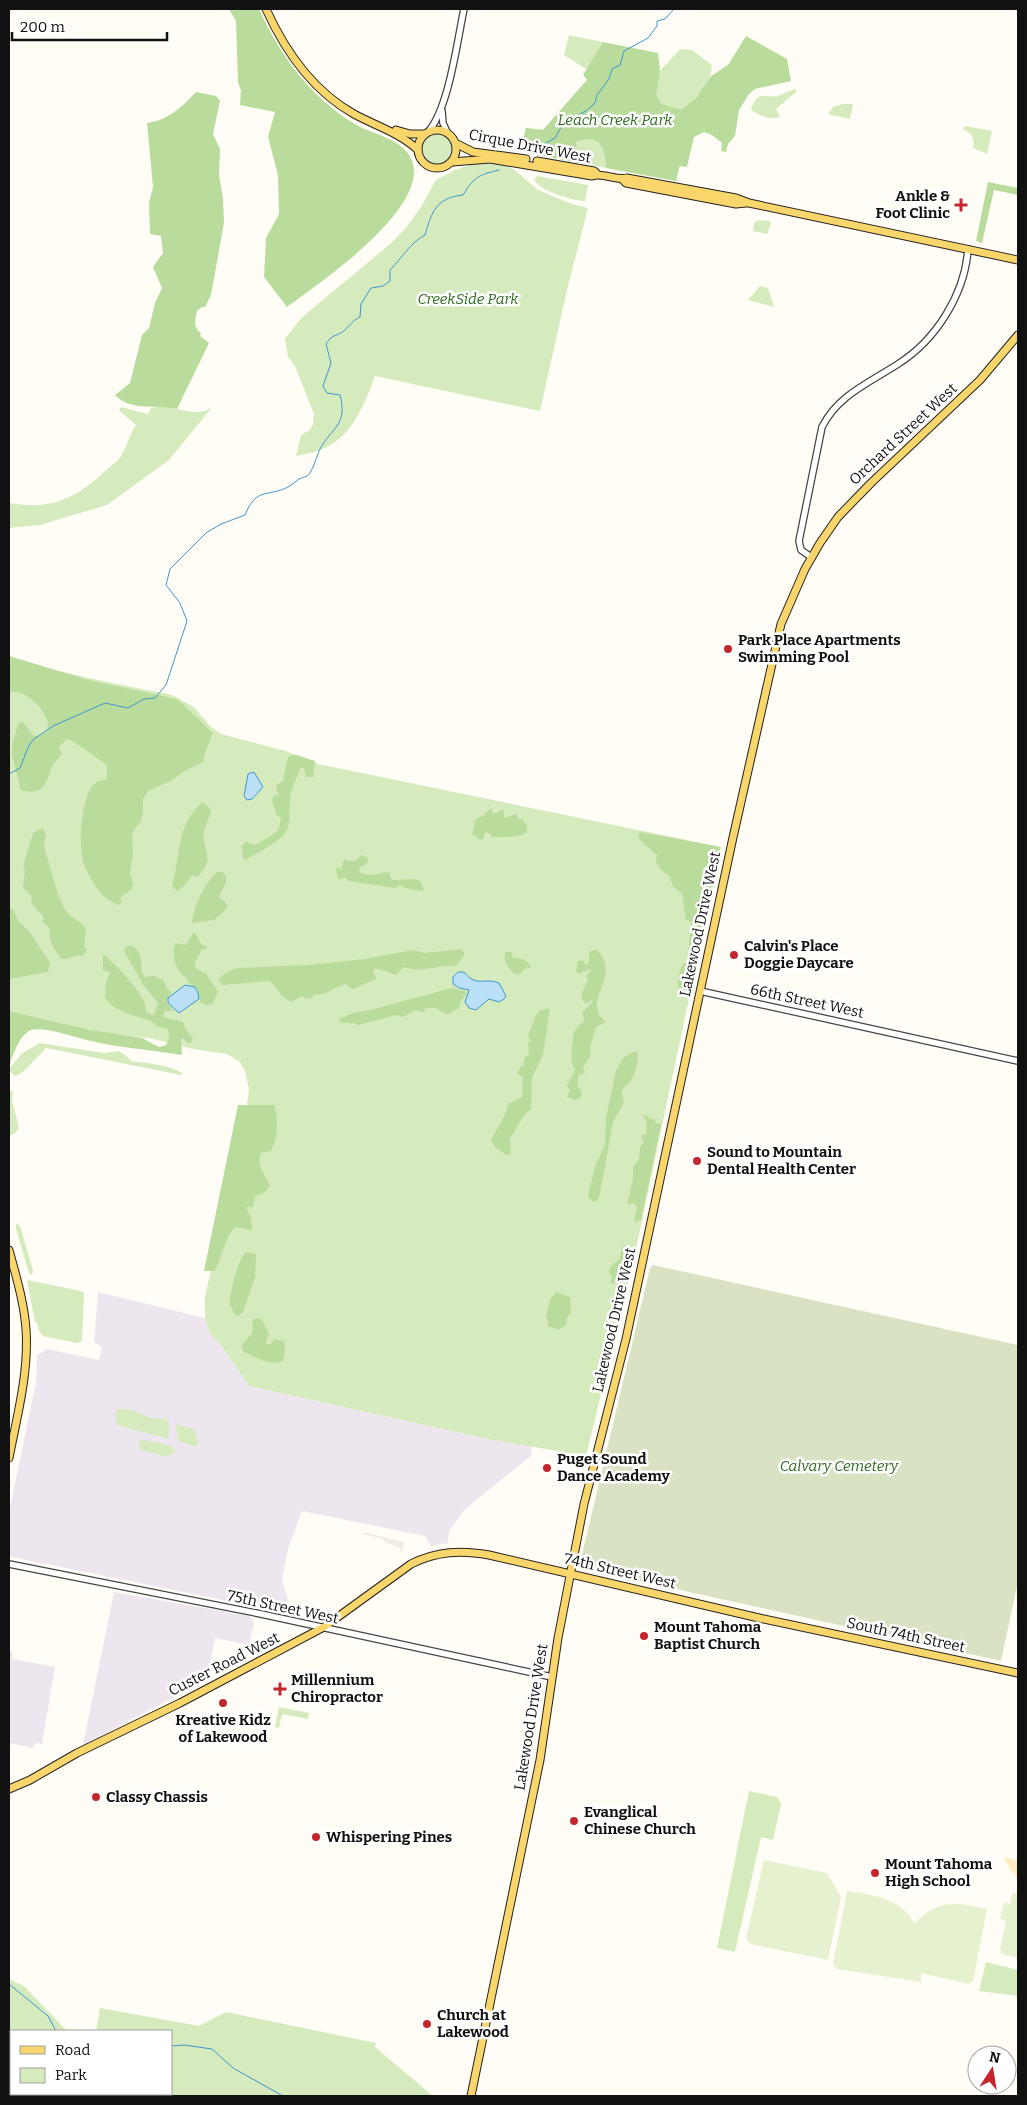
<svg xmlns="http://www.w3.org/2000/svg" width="1027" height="2105" viewBox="0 0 1027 2105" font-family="Bitter,serif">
  <rect width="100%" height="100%" fill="#fffdf5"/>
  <g fill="#eee6ef">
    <path d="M98,1292L205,1318L210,1334L221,1345L249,1386L488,1439L531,1446L532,1455L464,1510L449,1531L448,1543L431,1546L425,1536L302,1511L288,1549L282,1579L288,1600L287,1613L12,1557L9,1556V1513L36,1382L37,1355L47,1349L99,1360L102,1347L94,1342Z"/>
    <path d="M114,1592L250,1616L254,1623L249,1645L215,1638L207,1680L83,1745Z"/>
    <path d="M9,1651L13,1652L12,1659L55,1667L42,1744L35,1743L33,1748L9,1743Z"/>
  </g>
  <g fill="#d5ebbd">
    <path d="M569,35L603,42L614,49L653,56L660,71L680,49L692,50L712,65C711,84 696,98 682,111L678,110L680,166L676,181L528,153L521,148L526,128L543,130L587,80L589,65L586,69L564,55Z"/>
    <path d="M794,89H796V92L776,109L780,117C770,120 758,116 751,109C758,90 764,98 778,96C783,94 789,91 794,89Z"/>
    <path d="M843,104H853L850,119L828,114L833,107Z"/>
    <path d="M965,126L992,131L987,154L973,148C975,137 972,134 963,129Z"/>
    <circle cx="437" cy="149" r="15"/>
    <path d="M476,163L506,165L516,171L538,190L572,204L588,208L567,290L540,411L375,376C365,403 352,438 322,449C314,453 304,454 296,456L301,435L310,430L313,424L314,414L295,366L288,357L285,339L301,318L389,245L405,229L421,207L436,180L455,170Z"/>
    <path d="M537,176L588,185L585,201C573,201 540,191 534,180Z"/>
    <path d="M758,220L770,221L771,224L767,234L753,231L754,223Z"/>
    <path d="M760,286L768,288L774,307L748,300Z"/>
    <path d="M165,406C180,410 201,417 213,406L169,460L107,505L40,525L9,528V503C50,510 74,500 104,472C108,468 114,464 118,460C127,450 128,436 136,425L119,410L121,407L148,414L151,408Z"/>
    <path d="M42,667L93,679L172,695L194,707L210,726L221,734L286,751L318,764L721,847L633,1263L586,1456L488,1439L249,1386L221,1345L210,1334L205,1318V1297L247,1105L249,1089L245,1071L240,1062L227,1054L193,1049L150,1038L109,1034L9,1011V672Z"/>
    <path d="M40,1043L104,1053L119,1051L128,1057L131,1061C144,1063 174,1065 183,1074L181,1075L46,1048L22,1073L15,1076L12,1074L9,1069L22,1053Z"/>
    <path d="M9,1089L13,1093L12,1100L19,1128L15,1133L9,1136Z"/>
    <path d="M16,1223L20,1226L33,1270L32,1275L29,1273L16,1229Z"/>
    <path d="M27,1280L81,1291L84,1293L82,1341L77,1343L42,1336L43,1335L39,1331L37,1322H35Z"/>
    <path d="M118,1409L132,1410L150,1418L166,1419L169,1423V1437L166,1438L120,1426L117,1424L115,1412Z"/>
    <path d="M176,1424L194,1429L199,1444L194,1446L178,1441Z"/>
    <path d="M140,1439L171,1446L176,1451L166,1457L139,1449Z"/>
    <path d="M279,1707L309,1713L308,1719L282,1714L279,1728L275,1727Z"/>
    <path d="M749,1791L777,1797L781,1804L773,1840L761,1837L735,1952L717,1948Z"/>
    <path d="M986,1962L1018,1970V1996L979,1991Z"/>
    <path d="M9,1979L24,1986L67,2031H11V2094H171V2031H96L100,2008L199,2026L226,2012L376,2043L375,2047L433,2096H9Z"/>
  </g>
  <g fill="#b9dc9c">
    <path d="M229,9H259C280,55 310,97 355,124C370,133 393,137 405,150C449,196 318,284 287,307L264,277L266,238L279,214L278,175L268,137L275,112L240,105L241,91L238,82L236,21Z"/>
    <path d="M746,36L787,59L791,81L755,89L749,94L739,110L735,136L728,144L726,152L721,151L722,143L712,135L704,132L694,137L687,167L679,166L676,181L606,168C606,148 599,132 576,142L578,163L528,153L521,148L526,128L543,130L587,80L583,75L603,42L658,53L660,71L656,95L661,104L681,110L696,98L711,76L728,65Z"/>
    <path d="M196,92L216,96L220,101L213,134L220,149L219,175L223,199L224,223L211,295L205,307H202L197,311C195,320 193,327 201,333L200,336L209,343L177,409C157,404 131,412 115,395L130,383L142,335L149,328L155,303L162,288L153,267L163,253L161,236L150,234L149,203L153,187L147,123C168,120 181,108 196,92Z"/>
    <path d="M988,182L1018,188V195L994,190L982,243L976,241Z"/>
    <path d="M9,656L92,681L177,699L213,733L205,753L203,762L185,771L172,780L148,791L143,799V812L141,821L132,833L133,856L130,872L133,883L132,889L121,897V903L117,905C112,901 105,898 101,893C96,888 88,873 85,867C77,850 81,799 93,785C97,781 102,780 107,779V765L73,741L67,739L59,747L62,754C59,759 54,762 52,767C45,784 44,796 21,790L12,755V745L18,725L21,722H23L34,736C68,736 32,686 9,692Z"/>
    <path d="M297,755L315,761L313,777H306L304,768H300C297,777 291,790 290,798C289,809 291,819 287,830C283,840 255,854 245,860L243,858L242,846L246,842C248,842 251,844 254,845C256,845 277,833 278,830C280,827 280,821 281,818L276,814L272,800L275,795H279L276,789L277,785L283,781C284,776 287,759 289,756Z"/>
    <path d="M203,802L211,809C211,816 205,824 204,832C202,852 217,858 197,877L192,875L184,886L177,891L172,886C181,855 176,823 203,802Z"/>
    <path d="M491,808L494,814L503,809L505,818L516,814L519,819L523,820L527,826V832C519,838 502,837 492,837L489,833L485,832L484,838L480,840L472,834L476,819L483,816Z"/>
    <path d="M43,828L46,835L44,842L45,851C52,870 55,893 66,911C71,918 81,921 86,929L84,946L87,950L84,955C75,955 68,960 61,959C55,950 47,940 50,928L42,922L44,918C40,911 33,909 31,900L33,897L23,888L25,870L23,866L33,833Z"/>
    <path d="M640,832L720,847L691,978L688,990L681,998L678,997C677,989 678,972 682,966C686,960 684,966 688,960C691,954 689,950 689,945C689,936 692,931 690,921L686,920L682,894L673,886L669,875L661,870L656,862L657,855L638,838Z"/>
    <path d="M361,855L368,858L367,864L360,867L359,872C371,878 377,873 389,872L392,880L415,879L421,882L424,890L422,891L405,888L400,885L395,888L349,881L344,877L341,879H338L336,869L338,867L341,870L344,859C352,863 356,862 361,855Z"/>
    <path d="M217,872H222L226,876V882L219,897L227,904V908L214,920L192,923C194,904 204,885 217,872Z"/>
    <path d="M9,908L13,909L18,921L29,931L50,963L48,972L9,979Z"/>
    <path d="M193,933L196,934L201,944L207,947L206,949H202L195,962V966L197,969L206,974L218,991L213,1003L207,1005L201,1003L197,988L188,983V980C176,969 171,960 175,943L186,945Z"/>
    <path d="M131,945C144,952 140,961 142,973L145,977L154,976L164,981L167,989L172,992L166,1001L173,1011H165L163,1017L183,1022L186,1030L193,1038L191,1043H187L183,1038L181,1039L182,1055C152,1050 121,1048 91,1041C77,1038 44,1026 31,1030C19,1035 14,1054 9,1065V1011L91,1030L142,1038L159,1047L166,1045L169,1039L168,1029L158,1027L151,1021L126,1013L114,1007L105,998L106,982L110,973L108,971H103V954C115,964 149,997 146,1012L154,1015L158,1003L144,986L124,951L126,947Z"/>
    <path d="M461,949L465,954L456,966C435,964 425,974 404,967L396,975L379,969H373L376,979L353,989L345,984C333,987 326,997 314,994L312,998L306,999L302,996L291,1002L283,997L270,981L223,985L218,981C222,973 230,971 237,968L309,965L365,959L413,950L424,953Z"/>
    <path d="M592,950H597C600,954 604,958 605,963C611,985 583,1005 606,1022L596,1027L590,1047L591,1055L583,1067L585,1073L581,1075L579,1073L577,1085L581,1090L582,1096L576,1100L567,1097L570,1090L567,1086L575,1069C570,1064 572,1057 572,1050C573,1037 572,1030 583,1022L584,1017L582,1014C584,1009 590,1007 593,1001L591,1000L588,1003L584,1002L581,995L588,980L586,976L591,970L589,969L579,974L576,971L578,961L582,960L586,965L589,962V953Z"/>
    <path d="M505,952H511L513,958C521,958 528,960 531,968L524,969L521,973L517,975C509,971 503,961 505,952Z"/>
    <path d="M452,988L465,991L467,993L459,1004L460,1007C446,1017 448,1016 436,1008H426L423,1012L415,1010L403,1017L396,1015L358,1025L354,1023H341L339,1019L353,1013L370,1010Z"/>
    <path d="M550,1008L543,1055L532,1078L531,1109C520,1117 518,1128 510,1138L511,1153L506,1155L495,1147L491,1141C496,1128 506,1117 508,1104L522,1097L523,1078L517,1073L520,1067L524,1065V1059L529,1054L528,1043L531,1042L528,1035L538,1011Z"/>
    <path d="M634,1052L638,1053V1056C635,1072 636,1078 623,1088L622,1093L624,1103L613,1122L600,1193L597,1201L593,1202L588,1196L595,1167L605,1144L606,1118L616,1071L624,1057Z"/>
    <path d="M238,1105H274C279,1118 278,1137 271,1151L261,1153C256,1166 265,1174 270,1186L265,1192L255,1196L253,1207H246L251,1218L252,1230L235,1227L229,1235L215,1271H204Z"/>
    <path d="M643,1115H647L650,1119H654L656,1123L661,1124L641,1220L636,1222L634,1220L637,1207L634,1203L627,1204L633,1179V1167L639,1159L640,1147L644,1143L641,1136L646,1134L647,1123Z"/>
    <path d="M623,1245H626L631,1252L628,1260C632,1265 631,1268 630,1274L622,1278L620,1284L610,1283L612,1277L609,1272L611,1266L619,1260Z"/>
    <path d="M247,1252L256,1254L255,1277L243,1312L240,1315H235L229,1303C231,1291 238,1257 247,1252Z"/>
    <path d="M556,1292L570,1297L571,1313L567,1317L566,1325L559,1330L548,1326V1321L546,1317L550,1300Z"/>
    <path d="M257,1318L261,1319L269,1334L265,1344H271L274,1339L284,1341L285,1350L283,1361C270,1366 256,1358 243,1351L241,1346L252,1333L253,1320Z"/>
  </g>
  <path fill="#fbeec1" d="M1003,1857L1018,1861V1878L1011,1871Z"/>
  <path fill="#d9e3c4" d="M653,1265L1018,1345V1581L1001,1661L581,1568L580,1563L650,1268Z"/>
  <g fill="#e6f2cf">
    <path d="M764,1860L827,1873L841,1897L828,1960L750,1944L746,1938Z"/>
    <path d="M847,1891C869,1894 905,1899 914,1924C938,1899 955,1902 987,1909L973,1981L969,1984L921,1973V1982L837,1969L833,1964Z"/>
    <path d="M1012,1893L1018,1894V1958L1002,1954L1000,1950L1006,1920L1000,1919L1004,1902L1010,1904Z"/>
  </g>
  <path fill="#f1ede2" d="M363,1532L404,1542L402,1553L400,1552L401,1548L389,1544L380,1538L362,1534Z"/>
  <g fill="#b9e0f7" stroke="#3f96cf">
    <path d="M254,772L263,787L252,799L247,800L244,796L248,774Z"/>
    <path d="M458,972H464C477,988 484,977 499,983L506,996L504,999L499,1002L489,999L476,1010L469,1008L465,1002L469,990L459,988L453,984V977Z"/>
    <path d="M185,985L195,987L198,993L199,999L179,1013L168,1003V998Z"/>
  </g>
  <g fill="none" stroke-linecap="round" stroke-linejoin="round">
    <g stroke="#3f96cf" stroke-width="1">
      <path d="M539,147L555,138L564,122L586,111L595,103L597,95L609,79L612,69L620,65L624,51L648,38L657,26V21L665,19L674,9"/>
      <path d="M9,774L20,768L29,745L34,739L53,726L105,703L128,708L144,699L155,698L166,685L187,621L180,603L166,585L170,569L206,533L221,524L245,515C256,488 265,497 286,488C291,486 295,482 299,479C302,478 308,476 309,474C313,470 317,455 320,449C332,427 348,425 340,395L327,393L323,386L331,363L326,344C333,333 337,337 345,330C351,324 352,321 360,317L361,304L371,288L383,286L390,281V270C402,258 410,243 425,235C432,211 436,198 463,195C474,177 478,175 499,170"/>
      <path d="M9,1984L48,2016L56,2031"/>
      <path d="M171,2046L184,2045L212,2049L233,2068L283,2096"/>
    </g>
    <defs>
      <g id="minor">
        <path d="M442,111L443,123L447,132"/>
        <path d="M428,132C449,108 457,42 464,9"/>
        <path d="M811,557L801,550L799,541L822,427C838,395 869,383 898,364C936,340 965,294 968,249"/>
        <path d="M700,991L1018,1061"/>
        <path d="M9,1564L261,1614L552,1677"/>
      </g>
      <g id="major">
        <path d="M266,9C285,51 313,91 354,114C376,126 400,133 418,150"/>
        <circle cx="437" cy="149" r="19"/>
        <path d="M396,130L410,134H425"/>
        <path d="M457,144L473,152L526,159"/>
        <path d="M537,161L594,171L597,174"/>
        <path d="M452,162L490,159L592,176C603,172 616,181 627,178L736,198L749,203L1018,260"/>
        <path d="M622,179L626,183L736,204L746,203"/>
        <path d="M9,1250C16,1276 24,1302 26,1329C29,1373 17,1416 9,1458"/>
        <path d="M9,1789L30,1780L77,1753L180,1703L324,1627L411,1564C437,1551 461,1550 489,1555L759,1618L1018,1673"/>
        <path d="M471,2096L540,1760L558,1638L584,1504L626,1339L732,842L781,624L805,569L820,543L838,517L871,483L980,380L1018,335"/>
      </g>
    </defs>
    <use href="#minor" stroke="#444" stroke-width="8"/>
    <use href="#major" stroke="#222" stroke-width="9"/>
    <use href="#minor" stroke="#fff" stroke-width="5.5"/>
    <use href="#major" stroke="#f9d66b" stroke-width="7"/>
  </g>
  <g fill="#c4262e" stroke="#fff" stroke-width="2">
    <path d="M958.5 197.5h5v5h5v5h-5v5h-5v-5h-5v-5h5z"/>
    <circle cx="728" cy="649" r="5"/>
    <circle cx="734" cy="955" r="5"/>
    <circle cx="697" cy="1161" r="5"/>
    <circle cx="547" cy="1468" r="5"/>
    <circle cx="644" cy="1636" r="5"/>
    <path d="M277.5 1681.5h5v5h5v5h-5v5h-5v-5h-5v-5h5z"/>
    <circle cx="223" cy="1703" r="5"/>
    <circle cx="96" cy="1797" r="5"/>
    <circle cx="574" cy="1821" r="5"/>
    <circle cx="316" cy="1837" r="5"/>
    <circle cx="875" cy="1873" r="5"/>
    <circle cx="427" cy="2024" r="5"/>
  </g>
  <g text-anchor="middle" stroke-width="5" stroke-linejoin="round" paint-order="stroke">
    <g font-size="15" font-style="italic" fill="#2f6b1f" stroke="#fff">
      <text x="615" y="125">Leach Creek Park</text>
      <text x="468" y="304">CreekSide Park</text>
      <text x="839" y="1471">Calvary Cemetery</text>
    </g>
    <g font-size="15" fill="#111" stroke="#fff">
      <text transform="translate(530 146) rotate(11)" y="5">Cirque Drive West</text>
      <text transform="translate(903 434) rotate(-43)" y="5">Orchard Street West</text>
      <text transform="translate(700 924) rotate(-78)" y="5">Lakewood Drive West</text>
      <text transform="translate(807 1001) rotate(12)" y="5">66th Street West</text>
      <text transform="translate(614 1320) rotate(-77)" y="5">Lakewood Drive West</text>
      <text transform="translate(620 1571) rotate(13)" y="5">74th Street West</text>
      <text transform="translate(283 1607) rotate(12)" y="5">75th Street West</text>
      <text transform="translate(906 1635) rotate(12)" y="5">South 74th Street</text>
      <text transform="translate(224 1664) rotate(-27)" y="5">Custer Road West</text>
      <text transform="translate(531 1717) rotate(-81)" y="5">Lakewood Drive West</text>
    </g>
    <g font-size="15" font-weight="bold" fill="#111" stroke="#fff" text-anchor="start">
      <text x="950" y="201" text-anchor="end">Ankle &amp;<tspan x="950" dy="17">Foot Clinic</tspan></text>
      <text x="738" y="645">Park Place Apartments<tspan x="738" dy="17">Swimming Pool</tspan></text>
      <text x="744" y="951">Calvin's Place<tspan x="744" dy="17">Doggie Daycare</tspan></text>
      <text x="707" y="1157">Sound to Mountain<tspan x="707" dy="17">Dental Health Center</tspan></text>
      <text x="557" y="1464">Puget Sound<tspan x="557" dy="17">Dance Academy</tspan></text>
      <text x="654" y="1632">Mount Tahoma<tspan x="654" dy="17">Baptist Church</tspan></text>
      <text x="291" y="1685">Millennium<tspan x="291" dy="17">Chiropractor</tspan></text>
      <text x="223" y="1725" text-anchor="middle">Kreative Kidz<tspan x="223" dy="17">of Lakewood</tspan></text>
      <text x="106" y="1802">Classy Chassis</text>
      <text x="584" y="1817">Evanglical<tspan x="584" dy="17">Chinese Church</tspan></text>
      <text x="326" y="1842">Whispering Pines</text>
      <text x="885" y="1869">Mount Tahoma<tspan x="885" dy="17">High School</tspan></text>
      <text x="437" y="2020">Church at<tspan x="437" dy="17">Lakewood</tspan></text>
    </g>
  </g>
  <rect width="1027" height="2105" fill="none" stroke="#111111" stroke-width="20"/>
  <rect x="10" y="2030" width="162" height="65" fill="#ffffff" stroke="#a0a0a0"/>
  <rect x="20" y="2046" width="25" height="8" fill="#f9d66b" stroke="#a0a0a0"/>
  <text x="55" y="2055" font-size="15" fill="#111111">Road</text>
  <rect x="20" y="2068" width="25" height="15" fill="#d5ebbd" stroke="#a0a0a0"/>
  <text x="55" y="2080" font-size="15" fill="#111111">Park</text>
  <g transform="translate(992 2070) rotate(12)"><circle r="24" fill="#ffffff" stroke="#a0a0a0"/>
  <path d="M0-4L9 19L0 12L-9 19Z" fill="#c4262e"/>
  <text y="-8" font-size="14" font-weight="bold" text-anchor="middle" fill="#111111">N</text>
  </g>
  <path d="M12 32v8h155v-8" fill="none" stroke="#111111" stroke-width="2.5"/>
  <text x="20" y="32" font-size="15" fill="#111111" stroke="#ffffff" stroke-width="4" paint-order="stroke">200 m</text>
</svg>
